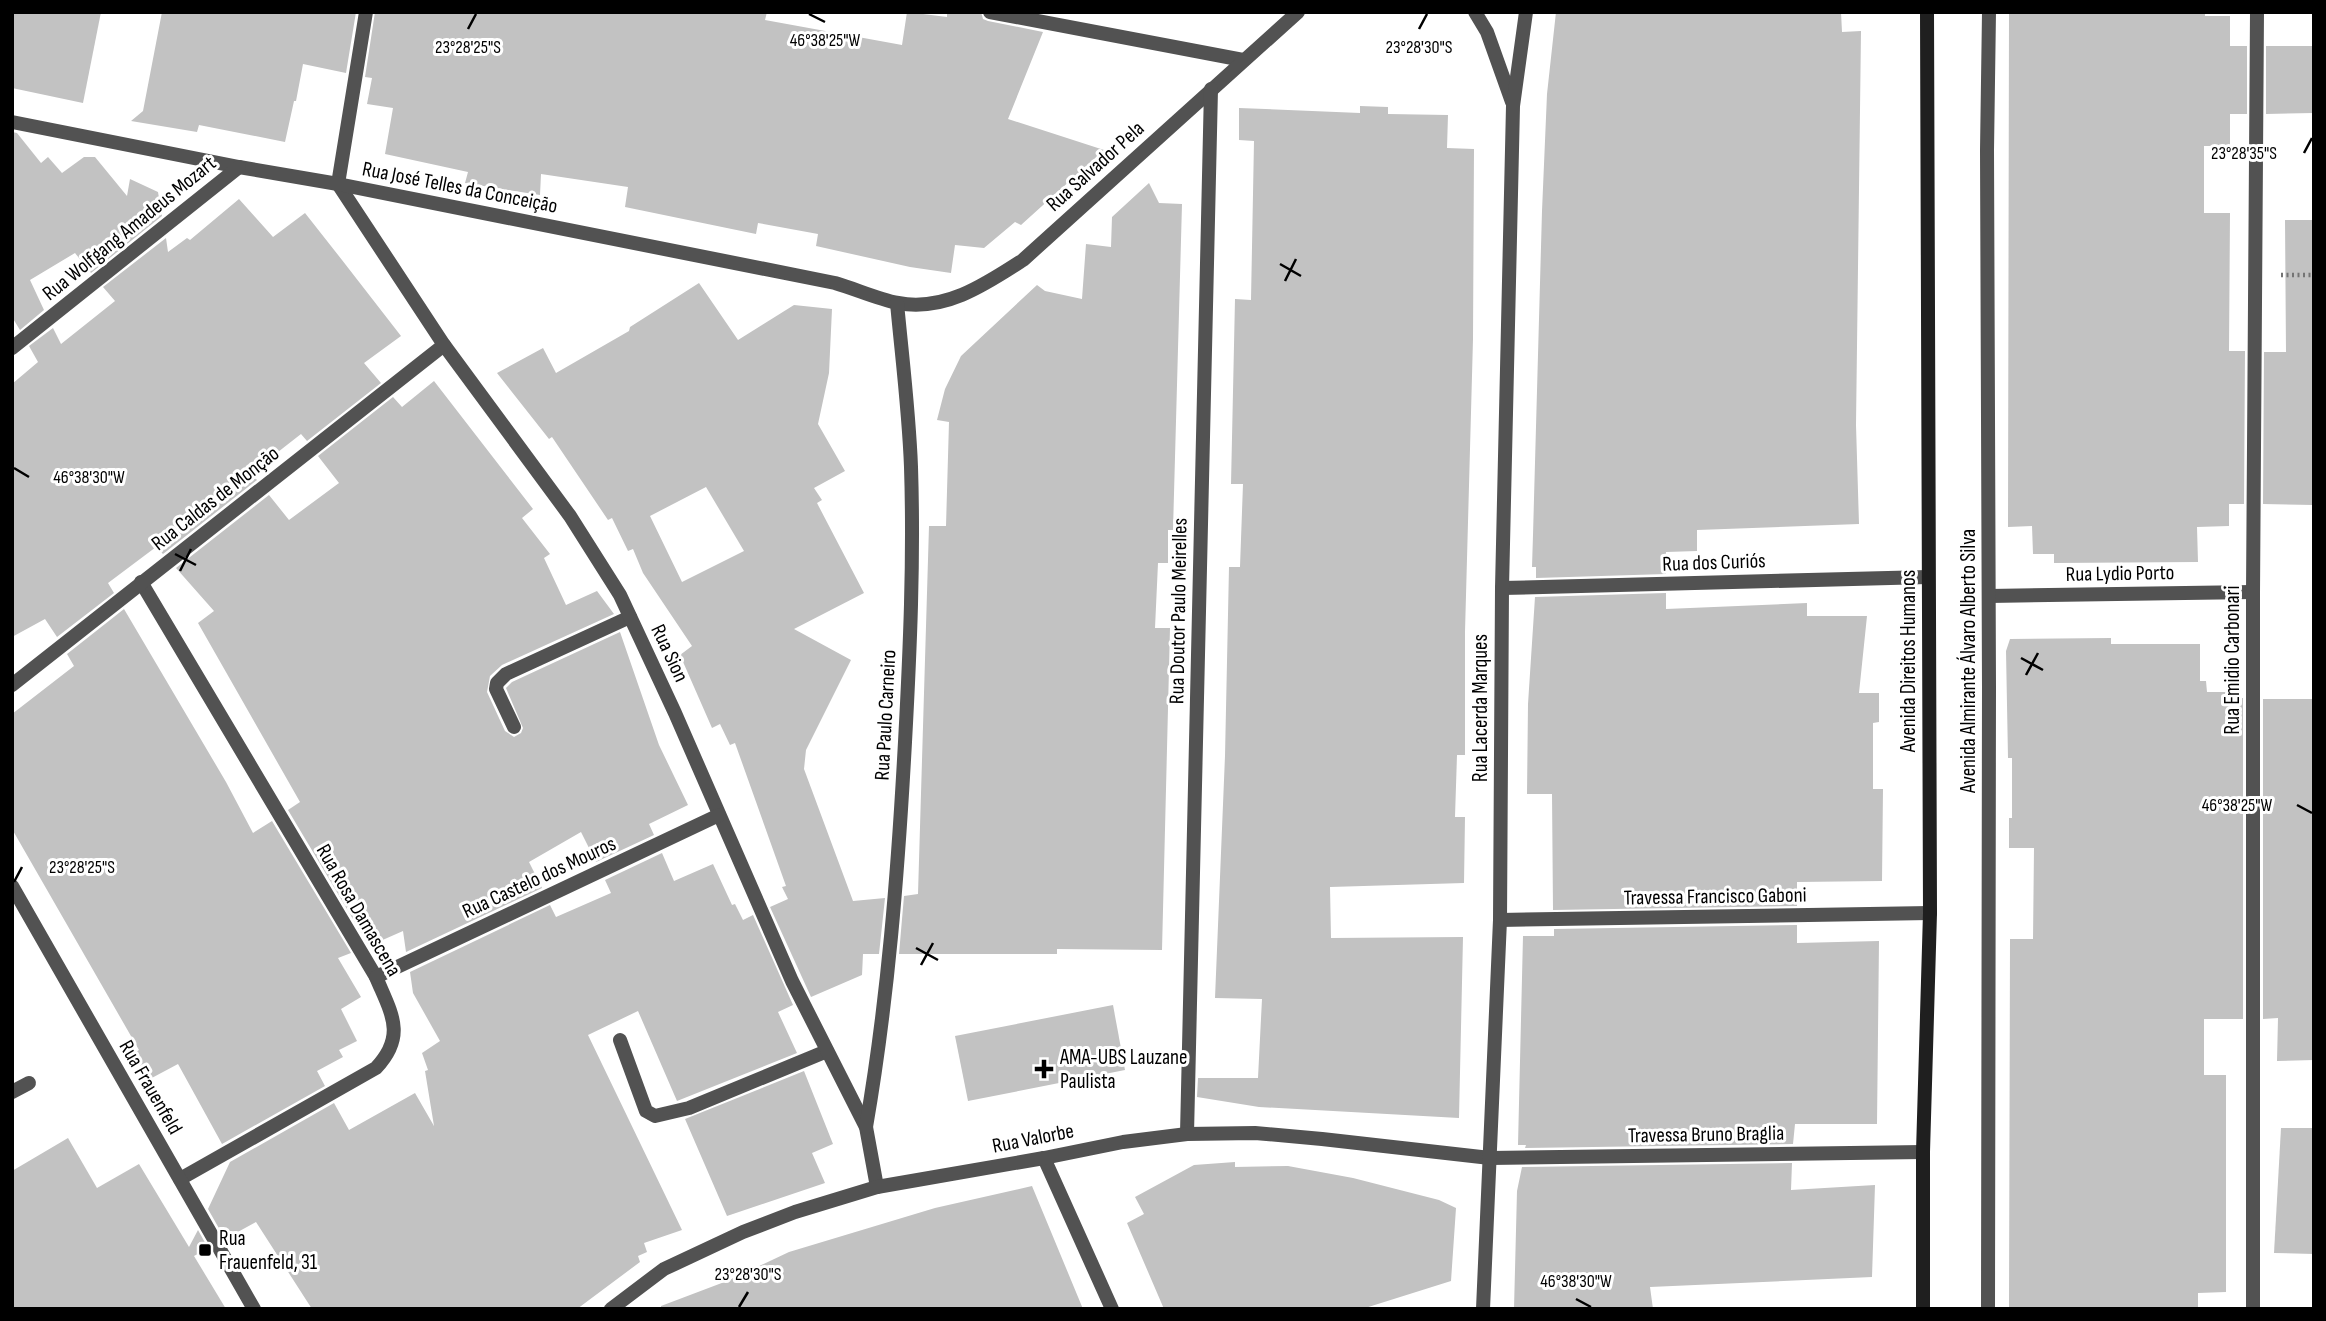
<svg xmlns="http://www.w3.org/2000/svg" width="2326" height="1321" viewBox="0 0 2326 1321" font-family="'Sofia Sans Condensed',sans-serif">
  <rect width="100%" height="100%" fill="#fff"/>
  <g fill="#c2c2c2" fill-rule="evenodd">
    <path d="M12,12H101L83,103L12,88Z"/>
    <path d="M162,12H356L346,73L303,64L296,101H294L285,142L199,125L197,132L131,121L143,111Z"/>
    <path d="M375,12H767L765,20L902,45L907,12L947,17V12H981L983,19L988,21L1043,32L1008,119L1104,150L1021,225L1015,222L984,248L955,245L951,273L910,267L816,246L818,234L758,223L756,234L625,207L628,187L541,174L540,195L465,183L468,172L385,154L393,108L367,104L372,78L365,77Z"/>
    <path d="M1556,12H1841L1842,32L1861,31L1856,425L1859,524L1697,530V551L1666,552V574L1536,578V567H1532L1533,535L1542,211L1547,94Z"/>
    <path d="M2009,12H2205V16H2230V46H2247V114H2230V146H2204V213H2230L2229,351H2245L2244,504H2229V526L2197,527L2198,562L2054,563V554H2033L2032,526L2008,527Z"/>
    <path d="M2266,46H2314V113L2266,114Z"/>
    <path d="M1360,106L1388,107V114L1448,115L1447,148L1474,149L1473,339L1465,632V755H1457L1455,817H1465L1464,883L1330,887L1331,938L1463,937L1459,1118L1259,1107L1197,1097L1198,1078H1258L1262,999L1215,998L1225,756L1229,567H1240L1243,484H1231L1235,299L1251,300L1254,141L1239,140V108L1360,113Z"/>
    <path d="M12,132L17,133L41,163L48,157L62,173L84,157H95L127,196L130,179L158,192L162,216L91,273L75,253L30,280L44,310L20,330L12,317Z"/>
    <path d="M1149,183L1159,203L1182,204L1173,530H1168V563H1158L1155,628H1170L1162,950L1057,949V954H899L904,896L918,894L929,526H946L949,422L937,420L945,389L961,356L1037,285L1045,291L1082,299L1086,244L1111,247L1112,217Z"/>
    <path d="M239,199L273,237L305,213L342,260L401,336L364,363L381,383L307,441L301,434L251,473L257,480L163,554L156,547L108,583L114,593L57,637L45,619L12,637V384L38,362L29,346L53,328L61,344L115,301L103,287L166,238L168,252L187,238L190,240Z"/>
    <path d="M2285,220H2314V505L2263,504L2264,352H2286Z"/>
    <path d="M699,283L738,340L794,305L832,309L829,373L818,424L845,471L814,488L822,500L817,503L864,593L794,629L851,660L806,750L804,769L853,901L885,898L879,954H863L862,975L811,997L770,907L788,899L782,887L786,886L735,743L730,745L720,724L712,728L680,655L692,646L643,573L633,549L628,551L612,518L608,520L552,437L549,439L497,373L543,348L556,373L629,331L630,327ZM706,487L744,551L682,582L650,516Z"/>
    <path d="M434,381L533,509L522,518L550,554L544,558L566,605L597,591L614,614L502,665L490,676L487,692L505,731L514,737L521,733L523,728L506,688L512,682L620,632L659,745L688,805L649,824L654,835L596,862L581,832L529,862L542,888L406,952L403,931L369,946L288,810L300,802L198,623L214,611L176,568L269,495L289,520L339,483L318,456L393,397L402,407Z"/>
    <path d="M1666,593V609L1807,603V616H1867L1859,693H1879V722L1873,723V789H1883L1882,881L1797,882V906L1553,910L1552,794H1527L1528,704L1535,597Z"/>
    <path d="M124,609L226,782L253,833L272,821L351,953L338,958L361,997L341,1009L357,1041L339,1050L343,1057L317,1071L325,1086L222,1144L178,1064L148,1080L133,1054L139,1050L12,829V714L74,666L67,654Z"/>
    <path d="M2111,638V644H2200V681H2206L2207,692H2226V698H2243V1019H2204V1075H2226V1292L2198,1293V1309H2009L2010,939H2033L2034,848H2009V818H2012V758H2008L2006,651L2010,639Z"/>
    <path d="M2263,699H2314V1060L2277,1061L2278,1018L2263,1019Z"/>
    <path d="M662,853L674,881L713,864L732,905L735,904L743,920L753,915L793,1005L778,1012L797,1053L677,1101L638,1011L588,1035L682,1230L644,1243L647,1252L638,1256L640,1262L577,1309H312L256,1222L225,1239L208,1209L230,1162L334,1103L349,1130L415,1093L434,1126L425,1071L428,1070L422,1053L440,1041L413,993L410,972L550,905L556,917L611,893L605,880Z"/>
    <path d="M1797,925V943L1879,941L1877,1124H1795L1793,1144L1525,1148L1526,1145H1518L1523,936H1554V929Z"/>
    <path d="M1113,1005L1125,1070L968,1101L955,1036Z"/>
    <path d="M804,1071L833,1144L812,1153L825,1183L727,1216L685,1119Z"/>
    <path d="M2281,1128H2314V1254L2274,1253Z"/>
    <path d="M68,1138L97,1188L139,1164L189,1247L198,1230L208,1248L194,1256L226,1309H12V1171Z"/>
    <path d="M1235,1162V1167L1288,1166L1353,1178L1439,1200L1456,1208L1451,1281L1362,1309H1164L1127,1223L1144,1214L1135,1197L1194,1165Z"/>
    <path d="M1792,1163L1791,1190L1875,1185L1872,1277L1650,1287L1653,1309H1514L1517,1191L1522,1167Z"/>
    <path d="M1032,1186L1083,1309H661V1306L727,1281L789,1252L935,1208Z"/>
  </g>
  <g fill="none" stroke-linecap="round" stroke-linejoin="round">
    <path stroke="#747474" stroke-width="4.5" stroke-dasharray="2 3.5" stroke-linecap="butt" d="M2281,275H2314"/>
    <g stroke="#525252" stroke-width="14">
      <path d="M514,727L496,689L497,683L506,674L630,617"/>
      <path d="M620,1040L646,1111L655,1116L689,1108L827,1051"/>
    </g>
    <g stroke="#525252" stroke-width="14">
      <path d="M366,12L338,184L444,345L570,516L620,595L675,713L792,981L866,1127L877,1187"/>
      <path d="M990,12L1243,60"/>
      <path d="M1475,12L1487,32L1512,102"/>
      <path d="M12,122L239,167L338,184L835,283C856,289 877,299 898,303C945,312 986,284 1023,260L1298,12"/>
      <path d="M12,348L239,167"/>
      <path d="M141,582L376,977C391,1013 407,1035 376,1068L180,1179"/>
      <path d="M1502,588L1928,577"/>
      <path d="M1989,596L2253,592"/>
      <path d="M12,685L444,345"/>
      <path d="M12,886L254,1309"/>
      <path d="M1500,920L1930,913"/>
      <path d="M376,977L719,815"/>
      <path d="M12,1092L29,1083"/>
      <path d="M866,1127C888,1000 898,871 905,742C910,650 914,559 911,467C909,412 902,357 897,303"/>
      <path d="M1187,1134L1211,89"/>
      <path d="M1044,1158L1112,1309"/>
      <path d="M611,1309L664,1269L743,1232L795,1212L877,1187L1044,1158L1123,1142L1187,1134L1255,1133L1322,1139L1490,1158L1923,1152"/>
      <path d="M1483,1309L1500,920L1502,588L1513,106L1526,12"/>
      <path d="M1988,1309L1989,686L1987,150L1989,12"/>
      <path d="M2253,1309V592L2257,12"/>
    </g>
    <path stroke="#1f1f1f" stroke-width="14" d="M1923,1309V1152L1930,913L1927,12"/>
  </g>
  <path fill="none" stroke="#000" stroke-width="2.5" d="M809,14L825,22M468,29L476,14M1419,29L1427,14M2304,153L2312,138M1280,264L1301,276M1285,281L1296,259M14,468L29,477M175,554L196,565M180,571L191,549M2021,658L2043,670M2026,675L2038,653M2297,805L2312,813M14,882L22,867M916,948L938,960M921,965L933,943M1576,1299L1591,1307M739,1307L748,1292"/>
  <g fill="#000" stroke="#fff" stroke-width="2.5">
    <path d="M1040.5 1058.5h7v7h7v7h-7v7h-7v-7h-7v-7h7z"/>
    <rect x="198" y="1243" width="14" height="14" rx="3.5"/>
  </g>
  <g text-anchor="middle" stroke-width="6" stroke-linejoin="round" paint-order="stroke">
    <g font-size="21" fill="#000" stroke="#fff">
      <text transform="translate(1095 166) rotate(-42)" y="7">Rua Salvador Pela</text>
      <text transform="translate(460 187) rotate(11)" y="7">Rua José Telles da Conceição</text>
      <text transform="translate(129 228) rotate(-39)" y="7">Rua Wolfgang Amadeus Mozart</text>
      <text transform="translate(215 498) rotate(-38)" y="7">Rua Caldas de Monção</text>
      <text transform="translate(1714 562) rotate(-2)" y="7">Rua dos Curiós</text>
      <text transform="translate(2120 573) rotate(-1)" y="7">Rua Lydio Porto</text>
      <text transform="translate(1178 611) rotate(-89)" y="7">Rua Doutor Paulo Meirelles</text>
      <text transform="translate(670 653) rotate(65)" y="7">Rua Sion</text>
      <text transform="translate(2232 660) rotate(-90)" y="7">Rua Emidio Carbonari</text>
      <text transform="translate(1908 661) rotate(-90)" y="7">Avenida Direitos Humanos</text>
      <text transform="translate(1968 661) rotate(-90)" y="7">Avenida Almirante Álvaro Alberto Silva</text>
      <text transform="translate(1480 708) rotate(-90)" y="7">Rua Lacerda Marques</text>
      <text transform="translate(885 715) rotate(-87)" y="7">Rua Paulo Carneiro</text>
      <text transform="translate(539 877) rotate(-25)" y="7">Rua Castelo dos Mouros</text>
      <text transform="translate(1715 896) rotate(-1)" y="7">Travessa Francisco Gaboni</text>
      <text transform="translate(359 910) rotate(60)" y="7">Rua Rosa Damascena</text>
      <text transform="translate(151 1087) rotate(60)" y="7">Rua Frauenfeld</text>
      <text transform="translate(1706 1134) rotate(-1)" y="7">Travessa Bruno Braglia</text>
      <text transform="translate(1033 1138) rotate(-11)" y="7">Rua Valorbe</text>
    </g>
    <g font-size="21" fill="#000" stroke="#fff" text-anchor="start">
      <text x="1060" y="1064">AMA-UBS Lauzane<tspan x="1060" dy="24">Paulista</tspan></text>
      <text x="219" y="1245">Rua<tspan x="219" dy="24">Frauenfeld, 31</tspan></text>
    </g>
  </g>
  <g font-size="18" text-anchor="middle" fill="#000" stroke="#fff" stroke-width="6" stroke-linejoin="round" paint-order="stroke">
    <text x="825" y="46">46°38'25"W</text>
    <text x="468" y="53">23°28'25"S</text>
    <text x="1419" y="53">23°28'30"S</text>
    <text x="2244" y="159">23°28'35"S</text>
    <text x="89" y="483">46°38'30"W</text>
    <text x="2237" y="811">46°38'25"W</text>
    <text x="82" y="873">23°28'25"S</text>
    <text x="748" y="1280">23°28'30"S</text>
    <text x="1576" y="1287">46°38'30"W</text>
  </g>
  <rect width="2326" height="1321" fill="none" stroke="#000000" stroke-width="28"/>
</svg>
